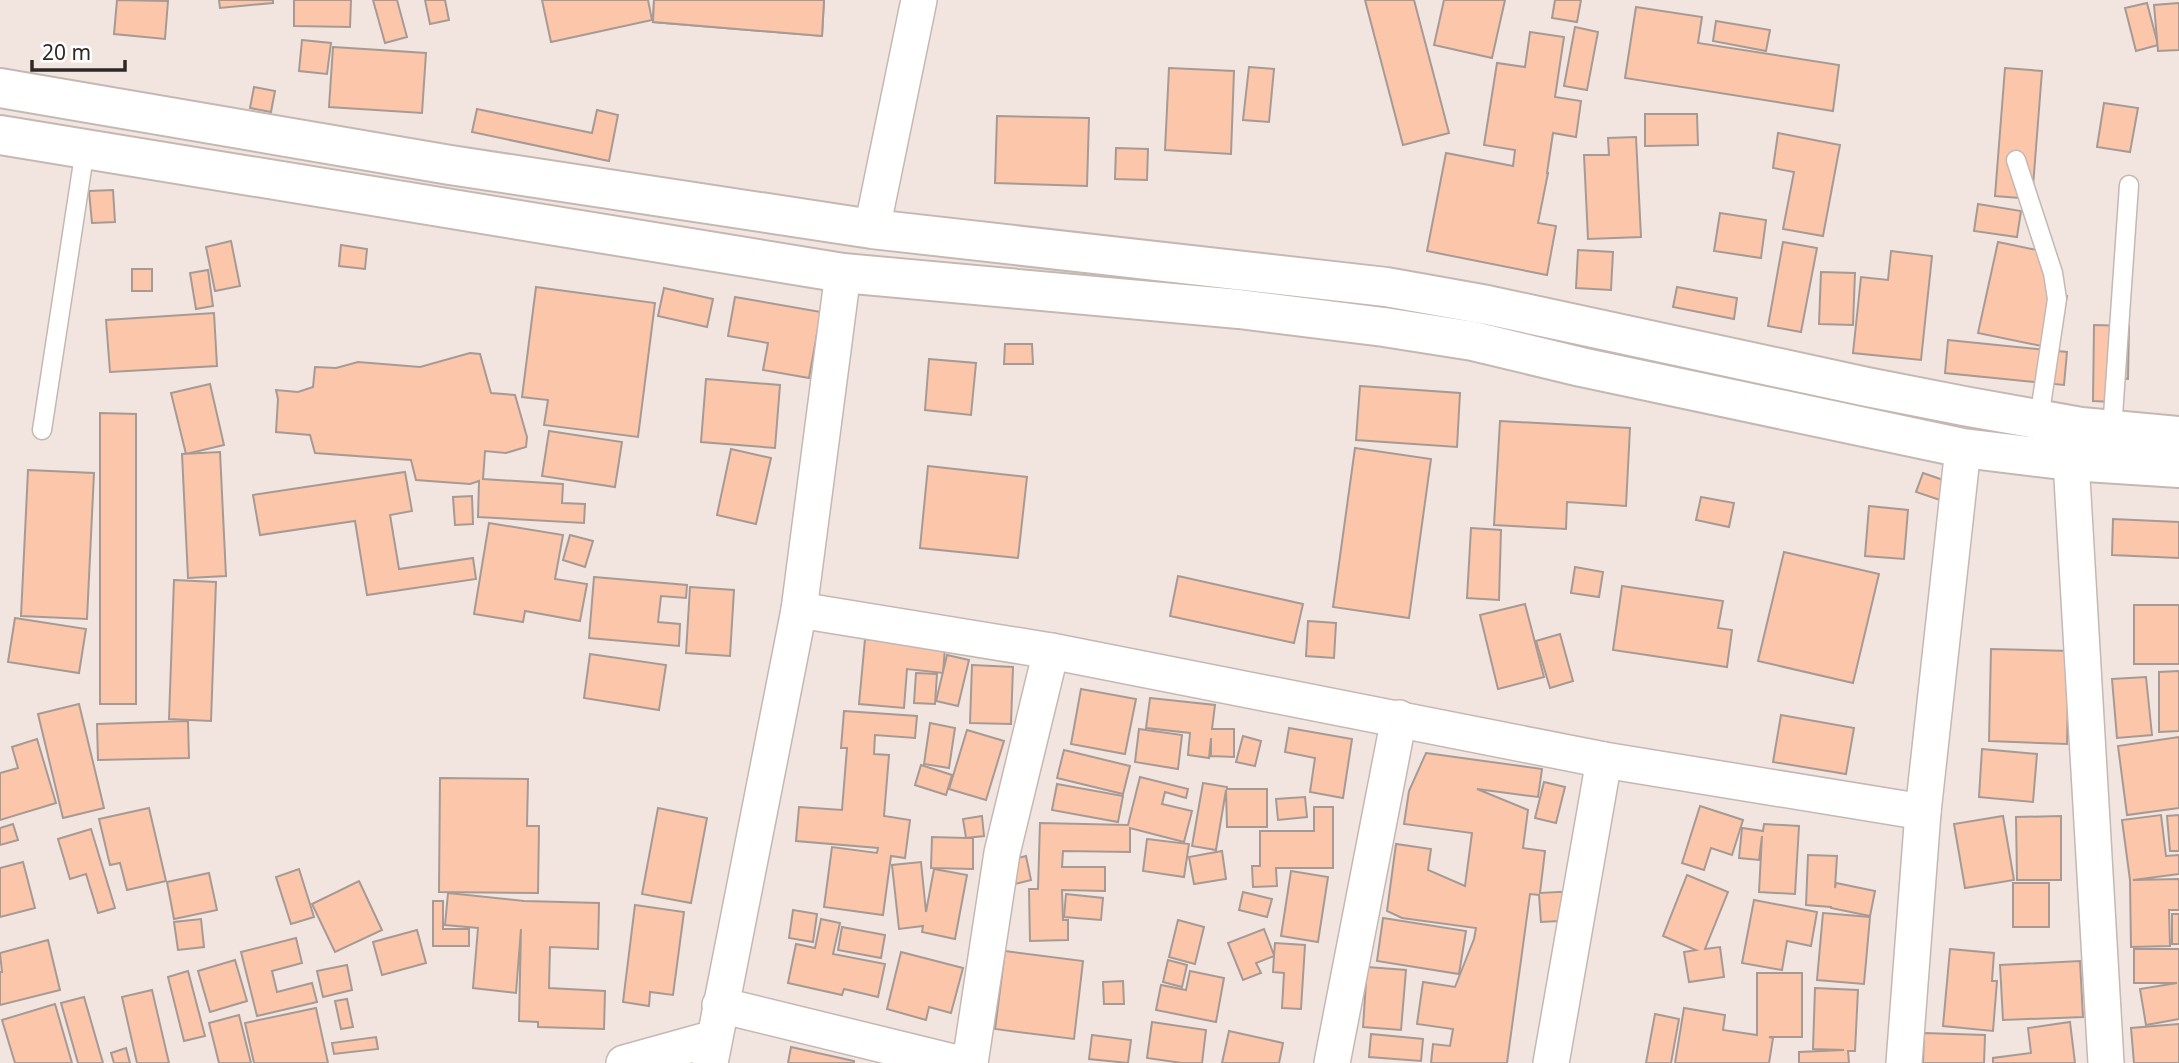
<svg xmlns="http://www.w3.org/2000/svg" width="2179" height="1063" viewBox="0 0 2179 1063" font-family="'Noto Sans',sans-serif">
  <rect width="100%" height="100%" fill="#f2e4de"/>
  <g fill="#fcc6ab" stroke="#a79a94" stroke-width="2">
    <path d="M117,0L168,1L165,39L114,34Z"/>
    <path d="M219,0H273V3L220,8Z"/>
    <path d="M294,0H351L350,27L294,26Z"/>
    <path d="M373,0H397L407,37L385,43Z"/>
    <path d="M425,0H445L449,20L430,24Z"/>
    <path d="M542,0H648L652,20L551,42Z"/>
    <path d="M654,0H824L822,36L653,22Z"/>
    <path d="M654,0H824L822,36L653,22Z"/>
    <path d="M1365,0H1414L1449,133L1403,145Z"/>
    <path d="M1444,0H1505L1492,58L1434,45Z"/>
    <path d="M1555,0H1581L1577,22L1552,18Z"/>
    <path d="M2147,3L2158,45L2136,51L2125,8Z"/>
    <path d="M2179,3V50L2158,51L2154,5Z"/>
    <path d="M1636,7L1702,17L1698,43L1839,65L1833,111L1625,78Z"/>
    <path d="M1716,21L1770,30L1766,51L1713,41Z"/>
    <path d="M1575,27L1598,32L1587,90L1564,86Z"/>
    <path d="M1530,32L1564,37L1555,97L1581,101L1576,137L1553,133L1547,173H1548L1538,223L1556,226L1547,275L1427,251L1446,153L1513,166L1515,150L1484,145L1497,63L1525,67Z"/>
    <path d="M302,40L331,43L327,74L299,71Z"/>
    <path d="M333,47L426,53L422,113L329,107Z"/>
    <path d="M1249,67L1274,69L1269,122L1243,120Z"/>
    <path d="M1169,68L1234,71L1231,154L1165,150Z"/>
    <path d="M2005,68L2042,71L2032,199L1995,196Z"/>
    <path d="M254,87L275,91L271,112L250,108Z"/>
    <path d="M2104,103L2138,108L2130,152L2097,147Z"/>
    <path d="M477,109L592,133L597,110L618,115L609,161L472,132Z"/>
    <path d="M1645,114H1697L1698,145L1645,146Z"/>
    <path d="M997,116L1089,118L1087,186L995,183Z"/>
    <path d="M1778,133L1840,145L1823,236L1783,229L1794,172L1773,168Z"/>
    <path d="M1636,137L1641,237L1588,239L1584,155H1609L1608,138Z"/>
    <path d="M1116,148L1148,149L1147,180L1115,179Z"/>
    <path d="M113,190L115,222L92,223L89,191Z"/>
    <path d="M1978,204L2021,211L2017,237L1974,231Z"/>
    <path d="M1720,213L1766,220L1761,258L1714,251Z"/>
    <path d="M231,241L240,286L215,291L206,247Z"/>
    <path d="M1783,242L1817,248L1801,332L1768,326Z"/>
    <path d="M1998,242L2056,254L2048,292L2067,296L2056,349L1978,333Z"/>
    <path d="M341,245L367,249L365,269L339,266Z"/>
    <path d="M1578,250L1613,252L1611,290L1576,288Z"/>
    <path d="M1891,251L1932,256L1921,360L1853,353L1861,277L1888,280Z"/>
    <rect x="132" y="269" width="20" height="22"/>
    <path d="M208,270L213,306L196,309L190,273Z"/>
    <path d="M1821,272L1855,273L1853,325L1819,324Z"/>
    <path d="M536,287L655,303L638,437L544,425L548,400L522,397Z"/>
    <path d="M1677,287L1737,298L1734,319L1673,307Z"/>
    <path d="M664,288L713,299L707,327L658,316Z"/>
    <path d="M735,297L821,312L809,378L763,370L768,343L728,336Z"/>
    <path d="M214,313L217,366L110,372L106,320Z"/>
    <path d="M2094,325L2129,326L2128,379L2114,378L2113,402L2093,401Z"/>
    <path d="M1948,340L2067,352L2064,385L1945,373Z"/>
    <path d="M1005,344H1032L1033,364H1004Z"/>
    <path d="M470,353L480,354L491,393L515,395L527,437L526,447L506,453L485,451L483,479L563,484L562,503L585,504L584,523L478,517L479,481L470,484L416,480L411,460L315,453L310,435L276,432L278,399L276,390L298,392L313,387L315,367L336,368L358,362L420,367Z"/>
    <path d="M929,359L976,363L971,415L925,410Z"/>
    <path d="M706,379L780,385L775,448L701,442Z"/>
    <path d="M210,384L224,445L186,454L171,393Z"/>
    <path d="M1360,386L1460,393L1457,447L1356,440Z"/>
    <path d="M100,413L136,414V704H100Z"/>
    <path d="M1500,421L1630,428L1626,506L1567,502L1566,529L1494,525Z"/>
    <path d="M549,431L622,442L615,487L542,476Z"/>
    <path d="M1355,448L1431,459L1409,618L1333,607Z"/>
    <path d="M731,449L771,458L756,524L717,515Z"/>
    <path d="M220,452L226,576L188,578L182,454Z"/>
    <path d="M928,466L1027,477L1018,558L920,548Z"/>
    <path d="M28,470L94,473L87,619L21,616Z"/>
    <path d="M405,472L412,511L390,515L399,569L473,558L476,579L367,595L355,521L260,535L253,495Z"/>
    <path d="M1923,473L1946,481L1940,500L1916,492Z"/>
    <path d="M472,496L473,524L455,525L453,497Z"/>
    <path d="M1701,497L1734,503L1729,527L1696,520Z"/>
    <path d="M1869,506L1908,510L1904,559L1865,556Z"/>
    <path d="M2113,519L2179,522V558L2112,555Z"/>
    <path d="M489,523L563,535L555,579L587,584L580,621L525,611L523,622L474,614Z"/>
    <path d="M1471,528L1501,530L1499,600L1467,598Z"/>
    <path d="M570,535L593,541L585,567L563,560Z"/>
    <path d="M1784,552L1879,574L1853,683L1758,661Z"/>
    <path d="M1575,567L1603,572L1599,597L1571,593Z"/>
    <path d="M1178,576L1303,604L1294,643L1170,616Z"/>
    <path d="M594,577L687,585L686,598L661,596L658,622L680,624L679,646L589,638Z"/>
    <path d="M174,580L216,582L211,721L169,719Z"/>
    <path d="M1622,586L1723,601L1718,628L1732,630L1727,667L1613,650Z"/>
    <path d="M690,587L734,590L730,656L686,653Z"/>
    <path d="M1525,604L1544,677L1498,689L1480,615Z"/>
    <rect x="2134" y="605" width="45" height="59"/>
    <path d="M15,618L86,629L79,673L8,662Z"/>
    <path d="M1308,621L1336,623L1334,658L1306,656Z"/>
    <path d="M1560,634L1573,681L1550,688L1536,641Z"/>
    <path d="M865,639L945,648L943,673L907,669L904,708L859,704Z"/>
    <path d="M1991,649L2069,651L2067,744L1989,741Z"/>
    <path d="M590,654L666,665L659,710L584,698Z"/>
    <path d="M947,655L969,660L958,706L936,701Z"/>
    <path d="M972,665L1013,667L1011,724L970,723Z"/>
    <path d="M2179,671V731L2159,732V672Z"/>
    <path d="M916,673L937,674L935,704L914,703Z"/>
    <path d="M2146,677L2152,735L2117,738L2112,679Z"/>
    <path d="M1081,689L1136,699L1125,754L1071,744Z"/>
    <path d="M1150,698L1215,705L1212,729H1234V757L1211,756V738L1209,758L1188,755L1190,733L1146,728Z"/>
    <path d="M79,704L104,808L63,818L38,714Z"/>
    <path d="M844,711L917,716L915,738L875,735L874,754L889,755L884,816L910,820L905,858L891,856L883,915L824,907L832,847L877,853L878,848L796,841L799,807L842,810L847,748H841Z"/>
    <path d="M1781,715L1854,728L1846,774L1773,762Z"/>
    <path d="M188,721L189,758L98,760L97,724Z"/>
    <path d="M930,723L955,728L949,768L924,764Z"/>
    <path d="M1289,728L1352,739L1343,798L1310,792L1315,758L1285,752Z"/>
    <path d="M1139,729L1182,735L1178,769L1135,762Z"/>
    <path d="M967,730L1004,741L986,800L949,789Z"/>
    <path d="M1243,736L1261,741L1255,766L1236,762Z"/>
    <path d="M2179,737V808L2127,815L2118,746Z"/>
    <path d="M37,739L56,803L0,820V773L18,768L12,747Z"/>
    <path d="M1982,749L2037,754L2033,802L1979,797Z"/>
    <path d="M1064,750L1130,766L1123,794L1057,778Z"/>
    <path d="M1426,753L1542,769L1538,797L1477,789L1528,810L1523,848L1545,851L1540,893L1577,891L1579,920L1541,922L1539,895L1530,894L1507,1063H1431L1433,1044L1450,1046L1453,1029L1417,1024L1423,982L1455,987L1474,939L1476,928L1402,918L1387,911L1396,844L1431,849L1428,870L1465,886L1472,833L1404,824L1409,791Z"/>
    <path d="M921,765L952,775L946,795L915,785Z"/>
    <path d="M1140,777L1188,789L1186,798L1165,792L1162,804L1192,811L1184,842L1130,828V852L1063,851L1062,867H1105V891L1062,890L1063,920H1068V940L1030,941L1029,889H1038L1040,823L1128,825Z"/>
    <path d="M440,778L528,779L527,826H539L538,893L439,892Z"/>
    <path d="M1544,782L1565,787L1556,823L1535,818Z"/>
    <path d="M1203,783L1227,787V789H1267V827H1227L1226,790L1216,850L1192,846Z"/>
    <path d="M1057,784L1123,796L1118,822L1052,810Z"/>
    <path d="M1305,797L1307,817L1278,820L1276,799Z"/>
    <path d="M1700,806L1743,820L1732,855L1711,848L1704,870L1682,863Z"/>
    <path d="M1314,807H1333V868H1276L1277,886L1253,887L1252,866H1260V831H1314Z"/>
    <path d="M149,808L166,881L127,890L120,863L110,865L99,819Z"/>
    <path d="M658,808L707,818L691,903L642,894Z"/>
    <path d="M2161,815L2166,856L2179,855V874L2133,880L2179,879V910H2169L2170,946L2131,947L2130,880L2122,820Z"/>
    <path d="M2179,815V851H2170L2167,816Z"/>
    <path d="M982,816L984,836L966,838H973V869L931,868L932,837L966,838L963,819Z"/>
    <path d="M2003,816L2014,880L1965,888L1954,824Z"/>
    <path d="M2061,816V880H2017L2016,817Z"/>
    <path d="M13,824L18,840L0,845V828Z"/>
    <path d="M1764,824L1799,826L1795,894L1759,892L1762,836L1759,860L1739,858L1742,828L1763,831Z"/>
    <path d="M91,829L115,908L98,913L86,874L70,879L58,839Z"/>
    <path d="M1147,839L1189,844L1184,877L1143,871Z"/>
    <path d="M1222,851L1226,879L1194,884L1189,857Z"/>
    <path d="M1808,855L1837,856L1835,888L1836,883L1875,891L1870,916L1831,908V907L1806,905Z"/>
    <path d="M1026,856L1031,880L1011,885L1006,861Z"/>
    <path d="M23,862L35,908L0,917V868Z"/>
    <path d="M921,862L926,912L934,869L967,875L955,939L922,932L923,926L899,929L892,865Z"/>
    <path d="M299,869L314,917L291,924L276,877Z"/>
    <path d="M1291,871L1328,877L1318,942L1281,936Z"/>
    <path d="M209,873L217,910L174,919L167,882Z"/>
    <path d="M1687,875L1728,892L1705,949L1720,947L1724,977L1689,982L1684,952L1696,950L1663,936Z"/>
    <path d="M359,881L382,930L335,952L312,904Z"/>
    <rect x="2013" y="883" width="36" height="44"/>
    <path d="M1243,892L1272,899L1267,917L1239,910Z"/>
    <path d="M448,893L524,901L599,903L598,949L550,947L549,988L605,991L604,1029L538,1027V1022L519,1021L521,929L516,993L473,988L478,928L445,925Z"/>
    <path d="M1066,894L1103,898L1101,920L1064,917Z"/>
    <path d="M1754,900L1817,912L1811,946L1787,941L1782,970L1742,963Z"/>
    <path d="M433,901H443V929H469V946H433Z"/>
    <path d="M635,905L684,912L673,995L650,992L649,1006L623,1002Z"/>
    <path d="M793,910L817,914L813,942L789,938Z"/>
    <path d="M1823,913L1870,917L1864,984L1817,980Z"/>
    <rect x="2172" y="914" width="7" height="30"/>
    <path d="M1383,918L1466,931L1459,974L1377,961Z"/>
    <path d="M201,919L204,947L178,950L174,922Z"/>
    <path d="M821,919L840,923L833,954L885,964L878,997L844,989L842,995L788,983L796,944L815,948Z"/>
    <path d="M1178,920L1204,927L1195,964L1169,957Z"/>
    <path d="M842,927L885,935L881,958L838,950Z"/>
    <path d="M1264,929L1274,955L1275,943L1305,945L1301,1009L1282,1008L1284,973L1273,972L1274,956L1256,963L1261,973L1243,980L1228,943Z"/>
    <path d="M417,930L426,963L382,975L373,942Z"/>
    <path d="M296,938L302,963L272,971L277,992L312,983L317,1002L257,1016L241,952Z"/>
    <path d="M48,940L60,990L0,1005V972H2L0,953Z"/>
    <path d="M1950,949L1994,953L1992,981H1997L1993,1031L1943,1026Z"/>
    <path d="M2134,949H2179V1019L2146,1025L2140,989L2177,983H2134Z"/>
    <path d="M1005,951L1083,961L1074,1039L995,1029Z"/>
    <path d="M901,952L963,968L951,1013L929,1007L926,1020L887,1009Z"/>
    <path d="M235,960L247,1001L210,1012L198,971Z"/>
    <path d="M1168,960L1187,965L1182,987L1163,982Z"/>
    <path d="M2080,961L2083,1017L2003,1020L2000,965Z"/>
    <path d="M347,965L352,990L323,997L317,971Z"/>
    <path d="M1367,967L1406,970L1401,1030L1363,1027Z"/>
    <path d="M188,971L205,1036L184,1041L168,977Z"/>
    <path d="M1190,971L1224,978L1216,1022L1156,1010L1161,985L1186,990Z"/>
    <path d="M1757,973H1802V1037H1769L1773,1038L1769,1063H1675L1684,1008L1725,1015L1723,1030L1757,1035Z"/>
    <path d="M1123,981L1124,1004H1104L1103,982Z"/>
    <path d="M1815,988L1858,990L1855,1051H1848L1849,1063H1799V1052L1844,1050L1813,1049Z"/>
    <path d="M152,990L169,1063H137L122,997Z"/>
    <path d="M84,997L103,1063H78L61,1003Z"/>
    <path d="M347,999L353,1027L341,1029L335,1001Z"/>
    <path d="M55,1004L72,1063H15L2,1020Z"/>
    <path d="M316,1008L328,1063H254L245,1023Z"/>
    <path d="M1655,1014L1679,1019L1671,1063H1646Z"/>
    <path d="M239,1015L251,1063H219L209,1023Z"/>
    <path d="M1152,1022L1206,1030L1202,1063H1182L1147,1058Z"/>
    <path d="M2070,1022L2075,1063H1993V1058L2031,1053L2028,1028Z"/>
    <path d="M2179,1024V1063H2134L2131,1028Z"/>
    <path d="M1229,1031L1283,1043L1279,1063H1222Z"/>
    <path d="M1924,1033L1985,1035L1984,1063H1923Z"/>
    <path d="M1371,1034L1423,1039L1421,1061L1369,1057Z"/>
    <path d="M1092,1035L1131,1040L1128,1063L1089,1059Z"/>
    <path d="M376,1037L378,1049L334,1054L332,1043Z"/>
    <path d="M791,1047L854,1061V1063H788Z"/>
    <path d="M126,1048L130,1063H114L111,1053Z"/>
  </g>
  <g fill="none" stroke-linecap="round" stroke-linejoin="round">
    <defs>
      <g id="service">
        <path d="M2016,160L2053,273L2057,299L2039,419"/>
        <path d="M42,430L85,149"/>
        <path d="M2112,430L2129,185"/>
      </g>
      <g id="minor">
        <path d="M872,229L919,0"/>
        <path d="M2071,461L2106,1063"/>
        <path d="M799,610L1051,651L1604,760L1923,812"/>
        <path d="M720,1005L957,1063"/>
        <path d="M624,1063L714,1038"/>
        <path d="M710,1063L799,610L843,273"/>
        <path d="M970,1063L1002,853L1051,651"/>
        <path d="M1332,1063L1399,718"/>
        <path d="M1551,1063L1604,760"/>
        <path d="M1904,1063L1923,812L1963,448"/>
      </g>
      <g id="primary">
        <path d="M0,88L450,165L872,229L1386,287L1487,305L1867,387L1964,406L2081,427L2179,436"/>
        <path d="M0,135L843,273L1239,309L1384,327L1473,341L1581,367L1963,448L2071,461L2179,468"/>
      </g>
    </defs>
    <use href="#service" stroke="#c5b8b2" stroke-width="21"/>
    <use href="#minor" stroke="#c5b8b2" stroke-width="38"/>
    <use href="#primary" stroke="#c5b8b2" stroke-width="42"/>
    <use href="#service" stroke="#fff" stroke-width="18"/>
    <use href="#minor" stroke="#fff" stroke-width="35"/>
    <use href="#primary" stroke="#fff" stroke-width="38"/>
  </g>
  <path d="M32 60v10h93v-10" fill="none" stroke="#2e2926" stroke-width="3.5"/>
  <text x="42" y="60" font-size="21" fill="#2e2926" stroke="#ffffff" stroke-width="5" paint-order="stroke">20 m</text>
</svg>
